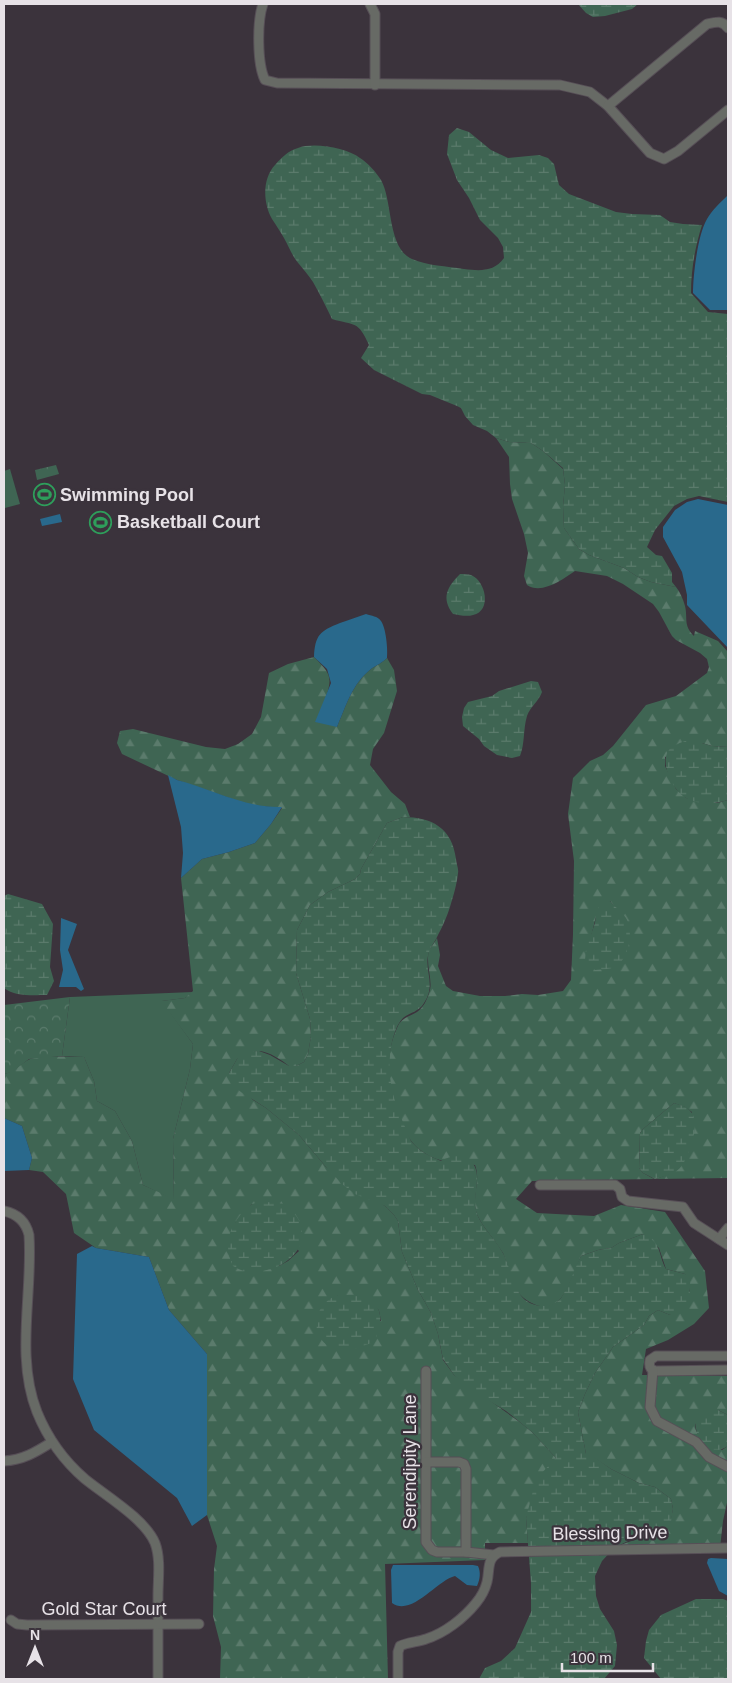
<svg xmlns="http://www.w3.org/2000/svg" width="732" height="1683" viewBox="0 0 732 1683" font-family="Helvetica,sans-serif">
  <defs>
    <pattern id="forest-firs" width="22" height="20" patternUnits="userSpaceOnUse" patternTransform="scale(1.25)"><rect width="22" height="20" fill="#3f6553"/><path d="M5 1l3.5 6h-7zM16 11l3.5 6h-7z" fill="#5b7b6c"/></pattern>
    <pattern id="wetland-marsh" width="20" height="14" patternUnits="userSpaceOnUse" patternTransform="scale(1.25)"><rect width="20" height="14" fill="#3f6553"/><path d="M1 5h8M5 5V1M11 12h8M15 12V8" fill="none" stroke="#5b7b6c"/></pattern>
    <pattern id="park-crowns" width="20" height="18" patternUnits="userSpaceOnUse" patternTransform="scale(1.25)"><rect width="20" height="18" fill="#3f6553"/><path d="M2 6a3 3 0 1 1 6 0M12 15a3 3 0 1 1 6 0" fill="none" stroke="#5b7b6c"/></pattern>
  </defs>
  <rect width="100%" height="100%" fill="#3b333c"/>
  <g fill="#3f6553">
    <path d="M10,469L20,504L5,508L4,471Z"/>
    <path d="M107,513L110,526L95,530L92,517Z"/>
    <path d="M193,992L185,998L162,1001L193,1044L190,1069L173,1139L174,1200L143,1185L132,1141L115,1111L97,1101L94,1081L84,1057L62,1056L70,997Z"/>
  </g>
  <g fill="url(#forest-firs)" fill-rule="evenodd">
    <path d="M496,438L509,442L531,443L543,451L563,469L565,485L563,506L564,528L579,549L589,555L624,568L638,577L651,582L676,587C680,592 683,599 685,606C688,619 683,625 694,636L695,631L718,641L728,652V747L712,746L702,743L665,757V766L676,789L686,798L717,803L728,800V1178L656,1179L669,1174L692,1112L685,1107L674,1103L643,1129L640,1133L639,1168L643,1173L654,1179L532,1181L516,1199L537,1213L594,1216L621,1205L665,1212L705,1271L709,1308L694,1324L668,1340L646,1349L642,1375L728,1376V1415L718,1410L695,1424C695,1439 711,1443 722,1450L728,1446V1498L723,1521L720,1548H614C632,1539 652,1537 669,1528L673,1509L671,1499L655,1487L639,1483L611,1469L590,1455L586,1454L578,1412L585,1394L595,1373L613,1347L644,1325L649,1316L658,1310L670,1315L690,1291L685,1274L666,1269L659,1248L643,1234L619,1243L611,1248L598,1250L581,1256C576,1268 569,1288 561,1298C548,1316 522,1302 514,1286C509,1276 508,1263 503,1253C496,1241 479,1223 476,1211C472,1195 481,1180 475,1165C456,1163 439,1163 423,1152C419,1149 415,1146 412,1142C404,1131 392,1098 390,1085C387,1067 389,1045 397,1028C401,1018 408,1017 417,1012C423,1008 427,1000 429,993C434,982 425,964 429,951C431,947 435,942 437,938L440,955L438,966L446,986L453,991L480,996H505L522,994L538,995L563,991L571,980L573,934L574,861L568,814L573,778L590,761L603,755L613,746L646,705L676,696L707,673L709,667L707,659L700,653L676,640L672,636L659,612L653,604L623,584L607,576L575,571C563,579 542,595 527,585L524,576L528,553L524,534L512,499L510,484L509,457ZM610,901L616,908L591,936C597,918 593,912 610,901Z"/>
    <path d="M314,657C331,674 333,677 325,700L337,727C346,706 352,684 371,669C377,665 382,663 387,658L394,670L397,691L384,733L373,749L370,765L391,792L405,804L410,817H403L387,823L361,869L360,874L355,879L328,892L310,905L297,930L296,973L310,1019L311,1036L308,1054L304,1062L296,1066H289C282,1060 269,1052 260,1051C253,1051 243,1056 237,1059L229,1073L253,1100L266,1108L299,1135L326,1167L375,1200L385,1206L394,1215L398,1221L402,1252L418,1290L431,1313L438,1334L443,1360L454,1375L521,1423L533,1433L556,1458L526,1518L528,1543H485V1560L385,1564L388,1679H220L221,1647L213,1616L214,1569L217,1546L207,1515V1354L169,1310L149,1257L96,1248L74,1233L66,1194L43,1172L29,1170L32,1158L22,1126L4,1118V1074C14,1072 19,1065 28,1060C37,1055 72,1057 84,1057L94,1081L97,1101L115,1111L132,1141L143,1185L174,1199L173,1139L190,1069L193,1044L161,1001L185,998L193,991L181,878L202,859L229,852L255,843L271,824L282,808L250,805L177,780L122,754L117,743L120,731L133,729L206,747L225,749L238,744L252,734L261,717L269,673L288,664ZM252,1204L299,1251L288,1261L279,1266L235,1223ZM338,1295C349,1295 372,1299 378,1309C380,1312 380,1317 381,1321L317,1323Z"/>
  </g>
  <g fill="url(#wetland-marsh)">
    <path d="M578,4H638L632,9L605,16L593,17L586,13Z"/>
    <path d="M457,128L469,132L491,150L508,158L539,155L548,158L554,164L559,185L569,194L616,212L632,214L660,215L670,222L683,224L702,225C695,247 691,270 691,293L708,312L728,314V502L699,496L687,499L674,506L655,530L647,547L656,555L662,556L672,573V582L676,587L651,582L638,577L624,568L589,555L579,549L564,528L563,506L565,485L563,468L543,451L531,443L509,442L496,438L487,431L473,425L465,416L461,408L457,406L430,395L422,394L374,370L361,358L369,345C358,320 355,326 332,319C326,307 320,294 313,282C309,276 304,270 299,264C292,256 289,247 284,238C280,231 276,225 272,219C263,203 262,179 275,165C282,157 288,151 298,148C314,142 347,148 360,158C368,163 376,172 381,180C393,201 387,248 412,259C428,266 446,266 464,269C480,271 494,272 504,258L503,247L498,238L480,220L469,198L457,180L447,154L449,135Z"/>
    <path d="M460,574C463,574 468,574 471,575C486,581 492,611 473,615C467,617 459,615 453,614C441,598 447,587 460,574Z"/>
    <path d="M531,681L538,682L542,692C539,701 530,707 527,716C523,729 525,744 520,756L512,758L497,755L484,746L479,739L463,726L462,717L464,708L468,702L492,696L499,691Z"/>
    <path d="M685,741L702,743L712,746L728,747V800C715,804 699,805 686,798C673,791 657,760 671,748C674,745 680,743 685,741Z"/>
    <path d="M403,817C432,817 452,828 456,859C456,863 459,869 458,873C457,884 453,897 450,907C447,916 443,926 438,935C436,940 431,946 429,952C423,970 437,984 424,1003C419,1012 410,1012 403,1018C397,1024 394,1034 392,1042C384,1081 396,1106 411,1141C419,1151 429,1156 441,1161C448,1157 458,1154 466,1158C486,1168 472,1193 476,1210C479,1225 497,1240 504,1255C514,1277 514,1306 545,1306C551,1306 558,1302 561,1298C570,1285 574,1269 581,1256L598,1250L611,1248L619,1243L643,1234C663,1244 657,1252 666,1269L685,1274L690,1279C690,1299 690,1308 670,1315L658,1310L649,1316L644,1325L613,1347L595,1373L585,1394L578,1412L586,1454H590L611,1469L639,1483L655,1487L671,1499L673,1509L670,1528L659,1533L628,1541L614,1548L602,1561L595,1576L596,1596L600,1609L614,1631L617,1645L615,1666L604,1679H479L485,1668L501,1661L515,1648L531,1612V1583L526,1518L536,1479L556,1458L533,1433L521,1423L506,1411L471,1390L454,1375L443,1359L438,1334L431,1313L418,1290L402,1252L398,1221L394,1215L385,1206L355,1194L342,1184L326,1167L299,1135L266,1108L241,1092L232,1085L229,1073L237,1059L243,1052L259,1051L270,1055L289,1066H296L304,1062L308,1054L311,1036L310,1019L296,973L297,930L310,905L328,892L355,879L360,874L361,869L387,823Z"/>
    <path d="M8,894L42,904L53,924L50,967L54,981L47,995C34,995 15,997 4,988V896Z"/>
    <path d="M610,901C615,907 622,912 626,918C634,931 629,956 618,965C612,970 603,969 595,970L585,960L586,949L595,923L596,914L601,902Z"/>
    <path d="M674,1103C680,1105 687,1106 691,1112C701,1123 689,1158 680,1168C675,1174 662,1177 655,1179L643,1173L639,1168L640,1133L643,1129Z"/>
    <path d="M266,1202L286,1204C291,1210 299,1217 301,1226C308,1255 277,1272 251,1272C245,1272 238,1269 233,1266C230,1260 228,1253 228,1247C227,1232 239,1213 251,1205C254,1202 261,1203 266,1202Z"/>
    <path d="M338,1295C345,1295 354,1294 362,1296C385,1303 383,1324 374,1342C365,1345 355,1350 344,1350C309,1349 308,1305 338,1295Z"/>
    <path d="M710,1410H718L728,1415V1446C717,1453 707,1450 698,1441C697,1422 688,1421 710,1410Z"/>
    <path d="M696,1599H723L728,1601V1679H661L644,1658L646,1641L649,1630L661,1615Z"/>
  </g>
  <g fill="url(#park-crowns)">
    <path d="M56,465L59,474L37,480L35,470Z"/>
    <path d="M70,997L62,1056L29,1059L12,1072L4,1074V1005Z"/>
  </g>
  <g fill="#29698c">
    <path d="M728,195V310H710L693,293C693,274 698,234 707,219C712,210 721,202 728,195Z"/>
    <path d="M54,489L56,497L35,502L33,493L36,492L37,493Z"/>
    <path d="M698,499L728,505V648L687,605V595L682,572L663,537V527L675,510L687,502Z"/>
    <path d="M60,514L62,522L42,526L40,519Z"/>
    <path d="M366,614C372,616 377,616 381,621C386,628 388,649 387,658C382,663 377,665 371,669C352,684 346,706 337,727L315,722L331,683L327,669L314,657C315,635 320,631 340,623C349,620 357,617 366,614Z"/>
    <path d="M168,775L177,780C212,789 245,808 282,807L271,824L255,843L229,852L202,859L181,878L183,853L181,827Z"/>
    <path d="M61,918L77,924L68,950L84,989L81,991L76,987H59L63,970L60,950Z"/>
    <path d="M4,1118L22,1126L32,1158L29,1170L4,1171Z"/>
    <path d="M92,1246L96,1248L149,1257L169,1310L207,1354V1515L192,1526L177,1498L94,1430L73,1379L77,1254Z"/>
    <path d="M711,1558L728,1559V1596L719,1591L707,1563L708,1559Z"/>
    <path d="M393,1565H473L478,1566C481,1573 480,1579 477,1586L467,1585L455,1576C437,1580 412,1617 392,1603L391,1570Z"/>
  </g>
  <g fill="none" stroke-linecap="round" stroke-linejoin="round">
    <defs>
      <g id="minor">
        <path d="M263,4C257,21 257,64 265,80L277,83L560,85L590,92L608,106L650,153L664,159L678,151L728,110"/>
        <path d="M370,4L375,14V85"/>
        <path d="M608,106L707,24C716,22 722,20 728,28"/>
        <path d="M540,1185H615L620,1189L622,1197L628,1201L683,1207L694,1223L728,1245"/>
        <path d="M4,1211C18,1214 26,1222 29,1235C33,1294 15,1356 37,1412C48,1439 64,1461 85,1479C106,1496 145,1519 155,1543C161,1559 158,1579 158,1596C158,1624 158,1651 158,1679"/>
        <path d="M719,1239L728,1228"/>
        <path d="M728,1356H656L650,1360C649,1365 649,1369 655,1371L728,1370"/>
        <path d="M653,1370L650,1407L657,1421L696,1442L709,1457L728,1467"/>
        <path d="M426,1371V1542L432,1550L437,1552H466L494,1555"/>
        <path d="M4,1461C23,1460 36,1452 52,1442"/>
        <path d="M426,1462H459L464,1464L466,1469V1552"/>
        <path d="M11,1620L17,1624L27,1625L199,1624"/>
        <path d="M398,1679V1652L400,1646C408,1642 418,1642 426,1639C445,1633 464,1618 476,1603C481,1597 485,1590 487,1582C490,1570 486,1558 500,1552L728,1548"/>
      </g>
    </defs>
    <use href="#minor" stroke="#574f57" stroke-width="11"/>
    <use href="#minor" stroke="#676a65" stroke-width="9"/>
  </g>
  <defs>
    <symbol id="stadium-ring" viewBox="-11 -11 22 22"><circle r="9.5" fill="#3b333c" stroke="#2e9e5b" stroke-width="1.5"/><path d="M0-5a6.5 5 0 1 0 0 10a6.5 5 0 1 0 0-10ZM-3.5-1.8h7v3.6h-7Z" fill="#2e9e5b"/></symbol>
  </defs>
  <g fill-rule="evenodd">
    <use href="#stadium-ring" x="32" y="482" width="25" height="25"/>
    <use href="#stadium-ring" x="88" y="510" width="25" height="25"/>
  </g>
  <g text-anchor="middle" stroke-width="4.5" stroke-linejoin="round" paint-order="stroke">
    <g font-size="18" font-weight="bold" fill="#e7e2e7" stroke="#3b333c" text-anchor="start">
      <text x="60" y="501">Swimming Pool</text>
      <text x="117" y="528">Basketball Court</text>
    </g>
    <g font-size="18" fill="#e7e2e7" stroke="#3b333c">
      <text transform="translate(410 1462) rotate(-90)" y="6">Serendipity Lane</text>
      <text transform="translate(610 1533) rotate(-1)" y="6">Blessing Drive</text>
      <text x="104" y="1615">Gold Star Court</text>
    </g>
  </g>
  <rect width="732" height="1683" fill="none" stroke="#e7e2e7" stroke-width="10"/>
  <g transform="translate(35 1648)" stroke="#3b333c" stroke-width="4" paint-order="stroke">
  <path d="M0-4L9 19L0 12L-9 19Z" fill="#e7e2e7"/>
  <text y="-8" font-size="14" font-weight="bold" text-anchor="middle" fill="#e7e2e7">N</text>
  </g>
  <path d="M562 1663v8h91v-8" fill="none" stroke="#e7e2e7" stroke-width="2.5"/>
  <text x="570" y="1663" font-size="15" fill="#e7e2e7" stroke="#3b333c" stroke-width="4" paint-order="stroke">100 m</text>
</svg>
